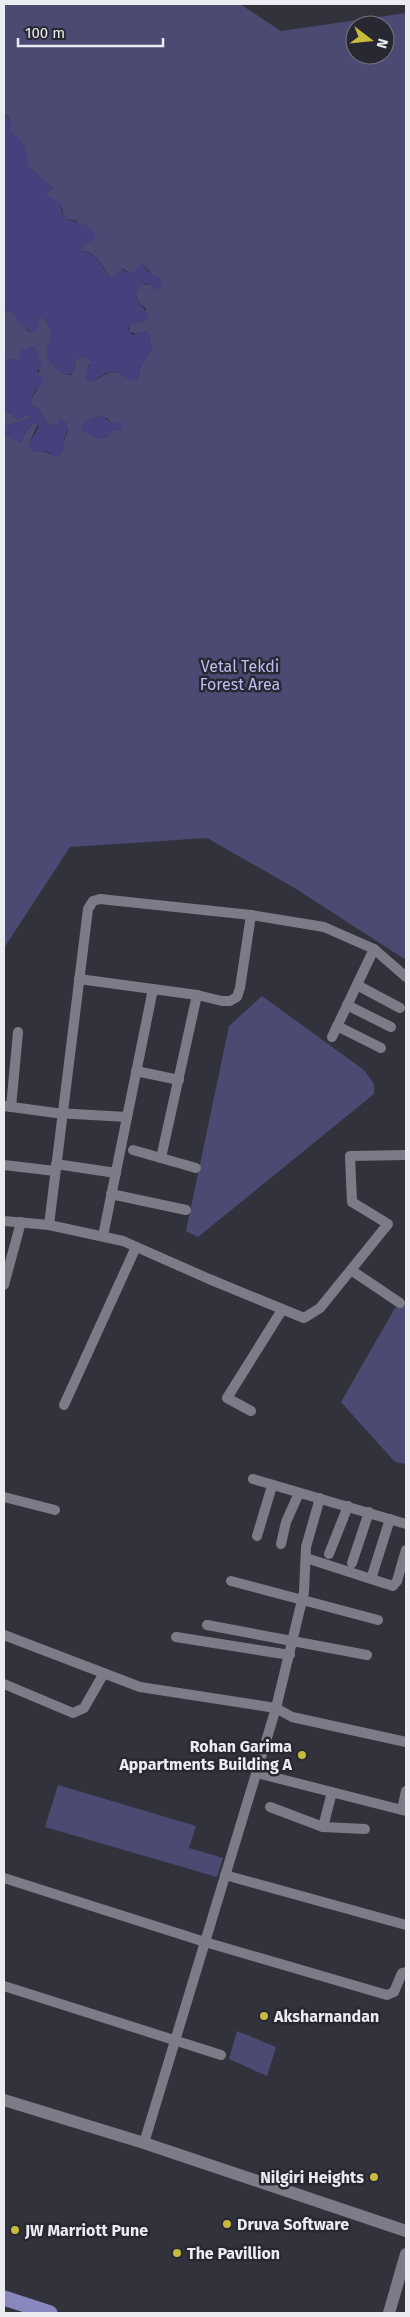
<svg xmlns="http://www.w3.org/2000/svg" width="410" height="2317" viewBox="0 0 410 2317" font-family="'Fira Sans',sans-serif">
  <rect width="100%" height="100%" fill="#32323c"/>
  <g fill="#4b4a73" fill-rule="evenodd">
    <path d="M4,4H240L281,31L406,13V960L293,887L207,838L70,847L4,948V409C10,411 12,416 19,419L28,414L31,418L6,426L7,436L21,442L26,431L32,424H38L30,441L37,451C46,450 51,456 59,456L68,430L58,424L56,426L48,424L39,409L32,405L30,401C33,396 39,388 39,383C40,375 39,355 35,347L28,348L20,359L4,362V312L11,311L29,332L38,318L43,317C52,328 54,337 47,349L50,363L66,375H71L74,370L75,361L82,356L90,359L92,363L88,366L96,380C114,368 119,371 137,381L141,366L152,349L149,334L146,331L138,334L129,332L130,325L144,321L146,309L137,300L136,294L142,284L152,285L161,278L152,275L145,266L132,274L123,269L116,277L112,278C101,269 100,252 81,251V247L87,241L77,221L66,219C63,215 63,212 62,207C59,200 51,199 46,195L45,193L53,188L29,168L14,135L9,132V117L4,114ZM355,25H385V55H355ZM96,417L107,418L116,429L111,431L109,436L100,439L84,431Z"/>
    <path d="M262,996L364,1070L374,1084V1094L198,1237L186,1231L229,1026Z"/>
    <path d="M406,1305V1464L395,1462L341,1402L395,1308Z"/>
    <path d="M58,1785L196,1826L189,1848L223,1858L217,1877L45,1827Z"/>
    <path d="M237,2031L276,2047L267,2076L229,2059Z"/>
  </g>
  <g fill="#45417c">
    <path d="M4,114L12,121L9,132L18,137L25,148L29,168L54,189L46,193V195L61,203L62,212L66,219C78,224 93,222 96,239L84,244L81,251C101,253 99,268 112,278L116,277L119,269L132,274L137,267L143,263L148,272L161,278L162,289L158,290L147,283L142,284L136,294L137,300L149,315L144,321L130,325L128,329L132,335L146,331L149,334L152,350L141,366L137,381L124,377L120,372L106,373L93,382L86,380L85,373L91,363L88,358L82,356L75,361L73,373L66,375L61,373C58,367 50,365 48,359C42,343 61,340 43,317L39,318L37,329L32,333L18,321L11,311L4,312Z"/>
    <path d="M35,347L42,366L37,370L44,381L35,391L30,401L32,405L39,409L48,424L56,426L61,419L67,423C69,432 62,439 64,448L59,456H53L48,452C39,450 33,456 28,445L39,427L38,424H32L26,431L21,442L9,438L4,432L6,426L31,418L28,414L19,419C12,416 11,411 4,409V362L9,359H20L19,350Z"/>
    <path d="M103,416L110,422H121L122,430L112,431L109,436L100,439L82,430L81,427L85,421Z"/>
  </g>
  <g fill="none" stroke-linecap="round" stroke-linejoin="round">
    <g stroke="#7b7c87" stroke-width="10">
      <path d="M79,979L197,995L222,1001H230L237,997L240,988L251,915"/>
      <path d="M357,985L400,1008"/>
      <path d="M347,1005L391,1027"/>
      <path d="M337,1026L381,1048"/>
      <path d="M332,1037L374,949"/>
      <path d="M136,1071L179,1080"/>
      <path d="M4,1106L56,1113L127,1117"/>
      <path d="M11,1107L18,1032"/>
      <path d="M133,1150L196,1168"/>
      <path d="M161,1158L197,995"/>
      <path d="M56,1164L116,1173"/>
      <path d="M4,1165L55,1171"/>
      <path d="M111,1194L186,1210"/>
      <path d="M4,1221L49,1225L123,1241L209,1279L304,1318L320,1308L388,1224L352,1202L350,1156L406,1155"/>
      <path d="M49,1225L88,909L93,901L100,899L251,915L324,927L374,949L406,977"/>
      <path d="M103,1236L153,989"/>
      <path d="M351,1270L400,1303"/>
      <path d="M4,1285L21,1222"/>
      <path d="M64,1405L136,1247"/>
      <path d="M251,1411L227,1398L282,1310"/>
      <path d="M253,1479L406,1524"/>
      <path d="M4,1497L55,1510"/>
      <path d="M257,1536L272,1486"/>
      <path d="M281,1544L286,1522L299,1493"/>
      <path d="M329,1554L348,1506"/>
      <path d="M306,1558L393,1586L397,1581L406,1550"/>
      <path d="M352,1563L369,1512"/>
      <path d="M371,1579L390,1519"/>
      <path d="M231,1581L378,1620"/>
      <path d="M207,1625L367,1655"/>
      <path d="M4,1635L140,1687L276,1708L292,1717L406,1742"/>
      <path d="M176,1637L290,1655"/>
      <path d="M4,1684L73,1713L84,1708L104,1673"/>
      <path d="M257,1773L406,1811"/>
      <path d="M270,1807L323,1827L365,1829"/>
      <path d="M402,1810L406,1791"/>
      <path d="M323,1827L332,1792"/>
      <path d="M225,1875L406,1925"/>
      <path d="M4,1878L205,1942L387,1995L394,1992L402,1973L406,1972"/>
      <path d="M4,1986L221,2055"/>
      <path d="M144,2143L276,1708L304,1592L306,1547L320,1498"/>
    </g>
    <g stroke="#7b7c87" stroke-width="12">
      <path d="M4,2100L144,2143L406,2231"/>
      <path d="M389,2313L406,2254"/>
    </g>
    <path stroke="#8887be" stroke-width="15" d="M4,2298L50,2313"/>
  </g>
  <g fill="#c7bb3c" stroke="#282832" stroke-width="2">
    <circle cx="302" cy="1755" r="5"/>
    <circle cx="264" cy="2016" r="5"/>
    <circle cx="374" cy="2177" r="5"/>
    <circle cx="227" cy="2224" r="5"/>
    <circle cx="15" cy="2230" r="5"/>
    <circle cx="177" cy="2253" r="5"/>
  </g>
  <g text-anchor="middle" stroke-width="5" stroke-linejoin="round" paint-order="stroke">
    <g font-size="16" fill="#bebef4" stroke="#282832">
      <text x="240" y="672">Vetal Tekdi<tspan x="240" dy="18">Forest Area</tspan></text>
    </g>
    <g font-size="16" font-weight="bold" fill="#ebebf2" stroke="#282832" text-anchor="start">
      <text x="292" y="1752" text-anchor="end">Rohan Garima<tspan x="292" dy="18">Appartments Building A</tspan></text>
      <text x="274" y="2022">Aksharnandan</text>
      <text x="364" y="2183" text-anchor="end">Nilgiri Heights</text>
      <text x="237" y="2230">Druva Software</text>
      <text x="25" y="2236">JW Marriott Pune</text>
      <text x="187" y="2259">The Pavillion</text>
    </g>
  </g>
  <rect width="410" height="2317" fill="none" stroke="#ebebf2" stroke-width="10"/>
  <g transform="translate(370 40) rotate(106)"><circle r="24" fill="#282832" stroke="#76767f"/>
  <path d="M0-4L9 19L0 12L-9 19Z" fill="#c7bb3c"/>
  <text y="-8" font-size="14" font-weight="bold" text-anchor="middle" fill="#ebebf2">N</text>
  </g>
  <path d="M18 38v8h145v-8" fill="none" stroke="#ebebf2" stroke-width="2.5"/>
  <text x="25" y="38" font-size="15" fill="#ebebf2" stroke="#282832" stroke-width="4" paint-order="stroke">100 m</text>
</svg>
